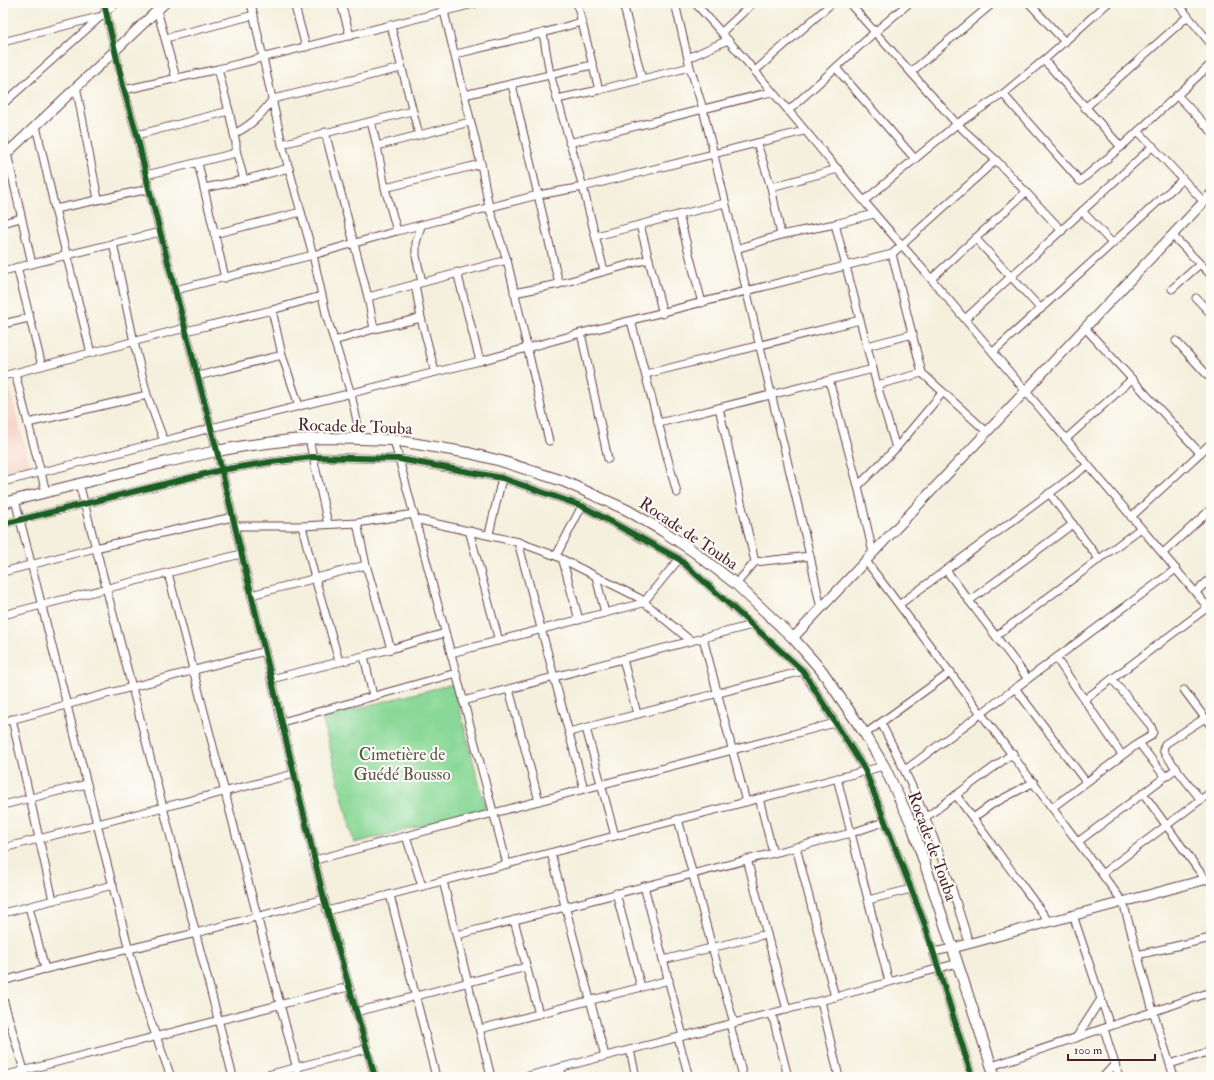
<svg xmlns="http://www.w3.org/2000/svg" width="1214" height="1080" viewBox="0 0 1214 1080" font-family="'IM FELL Double Pica',serif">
  <rect width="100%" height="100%" fill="#fdfcf7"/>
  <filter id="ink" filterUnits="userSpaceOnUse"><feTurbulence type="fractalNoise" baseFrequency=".025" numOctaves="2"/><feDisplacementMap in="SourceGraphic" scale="8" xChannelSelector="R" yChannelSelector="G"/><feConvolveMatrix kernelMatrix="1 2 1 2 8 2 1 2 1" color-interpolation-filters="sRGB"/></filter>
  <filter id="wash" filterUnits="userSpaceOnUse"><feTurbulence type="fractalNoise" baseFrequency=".012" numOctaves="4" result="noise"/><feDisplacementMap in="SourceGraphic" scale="16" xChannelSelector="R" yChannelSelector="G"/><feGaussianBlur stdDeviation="0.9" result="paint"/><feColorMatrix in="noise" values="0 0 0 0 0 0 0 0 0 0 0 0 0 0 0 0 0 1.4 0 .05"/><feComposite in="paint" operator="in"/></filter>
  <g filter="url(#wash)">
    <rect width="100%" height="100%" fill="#f4f0dd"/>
    <path fill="#f6d2c4" d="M7,379L30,466L3,472V380Z"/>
    <path fill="#8ad897" stroke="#6a7c61" d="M453,684L486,810L354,843L322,717Z"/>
  </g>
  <g filter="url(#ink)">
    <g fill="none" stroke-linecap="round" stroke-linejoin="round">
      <defs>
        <g id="street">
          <path d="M104,3L124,90L137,135L149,189L217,451L324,899L375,1077"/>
          <path d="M251,3L282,144L313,255L327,318L351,394L361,439"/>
          <path d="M294,3L306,47"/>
          <path d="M341,3L350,36"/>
          <path d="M442,3L481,164L489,207L507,260L549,441"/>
          <path d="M577,3L599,90"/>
          <path d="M623,3L642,79"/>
          <path d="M675,3L690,67L703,109L810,556L821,609"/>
          <path d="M695,3C757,71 815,143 874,213C893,236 913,257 932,280C1025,390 1118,500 1211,611"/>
          <path d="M849,3L957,124L996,160L1062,231"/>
          <path d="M1029,3L1065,42"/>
          <path d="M1177,3L1211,44"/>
          <path d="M157,10L176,78"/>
          <path d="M391,26L419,135L470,122"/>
          <path d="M722,32L753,3"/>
          <path d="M543,33L550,74L583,187L604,271"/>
          <path d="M166,38L254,15"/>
          <path d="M3,42L98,17"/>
          <path d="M456,54L543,33L581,22"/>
          <path d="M688,58L728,40"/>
          <path d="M1044,60L1121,147"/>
          <path d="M836,68L915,159"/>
          <path d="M218,69L229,111L236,143V150L244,180"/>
          <path d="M755,71L832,3"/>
          <path d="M911,72L993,3"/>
          <path d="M512,85L559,284"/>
          <path d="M76,86L98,199"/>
          <path d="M124,90L218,69L477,3"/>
          <path d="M1003,94L1080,181L1121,147L1211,64"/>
          <path d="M464,95L592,65"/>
          <path d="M1177,95L1211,131"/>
          <path d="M557,99L599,90L690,67"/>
          <path d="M3,104L116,3"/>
          <path d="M1085,108L1188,16"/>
          <path d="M789,110L875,32L909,3"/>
          <path d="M371,122L377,146L385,188L397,231"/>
          <path d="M36,126L55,209L91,353"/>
          <path d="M1138,131L1204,202"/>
          <path d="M325,132L368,297L374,329"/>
          <path d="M234,134C253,124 260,116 273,99L401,68"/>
          <path d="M3,135L32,264"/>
          <path d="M137,135L229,111"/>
          <path d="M569,143L771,92"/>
          <path d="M757,143L771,187L781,235"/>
          <path d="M282,144L412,111"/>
          <path d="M377,146L419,135"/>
          <path d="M198,163L225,278"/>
          <path d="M146,175L232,154L236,150"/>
          <path d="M771,187L838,169"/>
          <path d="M204,188L244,180L289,168"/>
          <path d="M385,188L481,164"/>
          <path d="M864,201L957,124L1003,94L1044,60L1108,3"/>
          <path d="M55,209L149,189"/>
          <path d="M1082,211L1112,243"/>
          <path d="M679,215L702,303"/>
          <path d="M3,223L21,218"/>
          <path d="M835,224L877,385L896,448"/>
          <path d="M640,225L663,314"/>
          <path d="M421,226L416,243V256L422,282"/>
          <path d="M214,234L301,212"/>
          <path d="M1172,235L1211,275"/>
          <path d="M596,236L725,203"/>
          <path d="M975,238L1041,309"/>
          <path d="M113,243L134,342L147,395L164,441"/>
          <path d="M736,249L781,235L835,224L874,214"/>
          <path d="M892,254L922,373L987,432"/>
          <path d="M17,267L42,366"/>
          <path d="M3,271L160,232"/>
          <path d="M457,272L480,361"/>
          <path d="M931,279L1026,192"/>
          <path d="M415,284L421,318L435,372"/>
          <path d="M1172,289L1200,264"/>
          <path d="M175,290L313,255L397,231L538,195L583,187L804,131"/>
          <path d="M514,293L559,284L649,259"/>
          <path d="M368,297L507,260"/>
          <path d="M1196,298L1211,314"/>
          <path d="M272,310L282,355L299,406"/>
          <path d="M965,319L1153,146"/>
          <path d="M631,321L677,493"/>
          <path d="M3,324L29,318"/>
          <path d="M1085,328L1200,453"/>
          <path d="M186,331L272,310L321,296"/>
          <path d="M581,333L608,459"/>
          <path d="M334,341L374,329L421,318"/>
          <path d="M1176,341L1211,379"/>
          <path d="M867,346L913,334"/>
          <path d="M993,352L1183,179"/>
          <path d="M15,373L46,492"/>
          <path d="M646,374L860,320"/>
          <path d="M3,376L185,328"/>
          <path d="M198,376L282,355"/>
          <path d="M829,380L858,486L873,553"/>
          <path d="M877,385L922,373"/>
          <path d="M719,408L755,562"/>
          <path d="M28,423L147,395"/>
          <path d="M659,423L873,369"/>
          <path d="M309,439L328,524"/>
          <path d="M1066,439L1132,379"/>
          <path d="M394,440L507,864"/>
          <path d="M3,482L164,441L211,428L480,361L581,333L892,254L996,160"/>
          <path d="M79,483L233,1077"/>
          <path d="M858,486L896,448L943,392"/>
          <path d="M1049,493L1099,559"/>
          <path d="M15,500L129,950L148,1014L171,1077"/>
          <path d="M1131,517L1211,443"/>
          <path d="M415,519L518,542L556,556L639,598L691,641"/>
          <path d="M357,523L366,565L391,649"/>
          <path d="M3,524L221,470L271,462L312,457L399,459L502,478L582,506L679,559L803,671L865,770L924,922L972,1077"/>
          <path d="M235,526H302L357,523L414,514"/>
          <path d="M302,526L315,578L339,661"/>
          <path d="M469,530L499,641"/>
          <path d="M489,534L502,478"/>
          <path d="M518,542L584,789"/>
          <path d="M1163,553L1211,509"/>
          <path d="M556,556L582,506"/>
          <path d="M563,561L579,620"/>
          <path d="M866,561L1123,902L1153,1011L1174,1077"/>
          <path d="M946,570L1028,679"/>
          <path d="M3,572L95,548L233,517"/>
          <path d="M168,573L299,1077"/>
          <path d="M596,577L605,613"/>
          <path d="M736,584L755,562L810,556"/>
          <path d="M1196,592L1211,578"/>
          <path d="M251,595L366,565"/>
          <path d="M969,601L1073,524"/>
          <path d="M900,604L1088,465"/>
          <path d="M3,615L241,554"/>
          <path d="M996,636L1141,528"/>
          <path d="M703,638L746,802"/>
          <path d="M451,653L643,603L679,559"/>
          <path d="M364,656L373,696"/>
          <path d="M1056,658L1122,755"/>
          <path d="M623,659L637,714"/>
          <path d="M271,679L391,649L445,633"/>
          <path d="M1015,688L1086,782"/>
          <path d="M509,689L539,801"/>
          <path d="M1184,690L1211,726"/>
          <path d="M1084,700L1208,607"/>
          <path d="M463,701L752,625"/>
          <path d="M12,719L53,900"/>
          <path d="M3,722L265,651"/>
          <path d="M282,722L456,673"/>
          <path d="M881,723C905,769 926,816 944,865C953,891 961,917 969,943"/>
          <path d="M586,728L615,836"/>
          <path d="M569,732L803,671"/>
          <path d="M865,734L951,672"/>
          <path d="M1139,743L1165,777"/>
          <path d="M905,770L1176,569"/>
          <path d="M837,778L889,982"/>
          <path d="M1143,793L1205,879"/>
          <path d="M956,795L1049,922"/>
          <path d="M759,798L773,853"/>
          <path d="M1201,800L1165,754L1163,750L1165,744L1205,718"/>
          <path d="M3,805L87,784"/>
          <path d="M1053,807L1139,743L1151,736L1153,732L1151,726L1112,679"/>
          <path d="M973,818L991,805L1034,782"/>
          <path d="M678,819L712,947L734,1023"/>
          <path d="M912,825L925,818L1013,753"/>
          <path d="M406,836L422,886"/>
          <path d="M1079,841L1177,768"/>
          <path d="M796,847L835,997"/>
          <path d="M3,848L294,774"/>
          <path d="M551,853L605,1056"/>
          <path d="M747,859L787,1010"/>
          <path d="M315,860L835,723"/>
          <path d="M1103,873L1211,792"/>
          <path d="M443,881L491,1077"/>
          <path d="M644,886L683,1036"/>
          <path d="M616,893L641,987"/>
          <path d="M390,895L436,1077"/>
          <path d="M868,900L911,889"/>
          <path d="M29,907L45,969"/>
          <path d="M327,911L884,766"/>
          <path d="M3,913L113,885"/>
          <path d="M1073,915L1110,1026"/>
          <path d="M514,920L539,1014"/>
          <path d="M457,935L851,833L884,822"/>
          <path d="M933,952L953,948"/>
          <path d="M1137,955L1211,938"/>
          <path d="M663,960L767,934"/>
          <path d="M3,981L45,969L196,933L324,899"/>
          <path d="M3,999L26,1077"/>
          <path d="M821,1001L839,1077"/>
          <path d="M356,1012L526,967"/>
          <path d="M772,1014L788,1077"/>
          <path d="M730,1024L743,1077"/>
          <path d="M480,1029L669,980"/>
          <path d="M1104,1029L1119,1077"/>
          <path d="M678,1038L689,1077"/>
          <path d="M1076,1038L1101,999"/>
          <path d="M630,1050L636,1077"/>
          <path d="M1170,1064L1211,1051"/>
          <path d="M992,1066L1211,992"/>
          <path d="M560,1068L563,1077"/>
          <path d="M3,1076L348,987"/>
          <path d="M260,1077L366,1049"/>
          <path d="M524,1077L835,997L958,963"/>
          <path d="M1103,1077L1115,1064"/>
        </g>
        <g id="secondary">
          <path d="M3,157L165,3"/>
          <path d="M793,638L1211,194"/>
          <path d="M953,948L1211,878"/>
        </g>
        <path id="primary" d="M3,503L166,462L217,451L244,446L291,440L325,438L394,440L469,453L501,461L563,481L627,510L663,531L693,551L736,584L793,638L822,671L865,734L884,766L912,825L995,1077"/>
      </defs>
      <use href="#street" stroke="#643e46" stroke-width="9"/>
      <use href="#secondary" stroke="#643e46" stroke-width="11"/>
      <use href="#primary" stroke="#643e46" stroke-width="12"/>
      <use href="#street" stroke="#fff" stroke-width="7"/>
      <use href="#secondary" stroke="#fff" stroke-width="9"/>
      <use href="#primary" stroke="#fff" stroke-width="10"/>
      <defs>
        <g id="cycleway">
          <path d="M104,3L124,90L137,135L149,189L217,451L324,899L375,1077"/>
          <path d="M3,524L221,470L271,462L312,457L399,459L502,478L582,506L679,559L803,671L865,770L924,922L972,1077"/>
        </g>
      </defs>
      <use href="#cycleway" stroke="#fdfcf7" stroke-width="8"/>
      <use href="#cycleway" stroke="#1b5e20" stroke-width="6"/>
    </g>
  </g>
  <g text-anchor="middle" stroke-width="4" stroke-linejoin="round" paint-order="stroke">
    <g font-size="17" fill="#4a1f2b" stroke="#fdfcf7">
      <text transform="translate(355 426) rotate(2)" y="6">Rocade de Touba</text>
      <text transform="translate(689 533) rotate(34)" y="6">Rocade de Touba</text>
      <text transform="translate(933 846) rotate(70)" y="6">Rocade de Touba</text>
    </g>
    <g font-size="17" fill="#5d564b" stroke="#fdfcf7">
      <text x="402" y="760">Cimetière de<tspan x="402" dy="20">Guédé Bousso</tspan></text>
    </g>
  </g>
  <rect width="1214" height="1080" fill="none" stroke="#fdfcf7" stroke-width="16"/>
  <path d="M1068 1054v6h87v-6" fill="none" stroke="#4a1f2b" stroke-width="2"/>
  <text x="1074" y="1054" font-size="12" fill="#4a1f2b" stroke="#fdfcf7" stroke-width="3" paint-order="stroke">100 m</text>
</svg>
